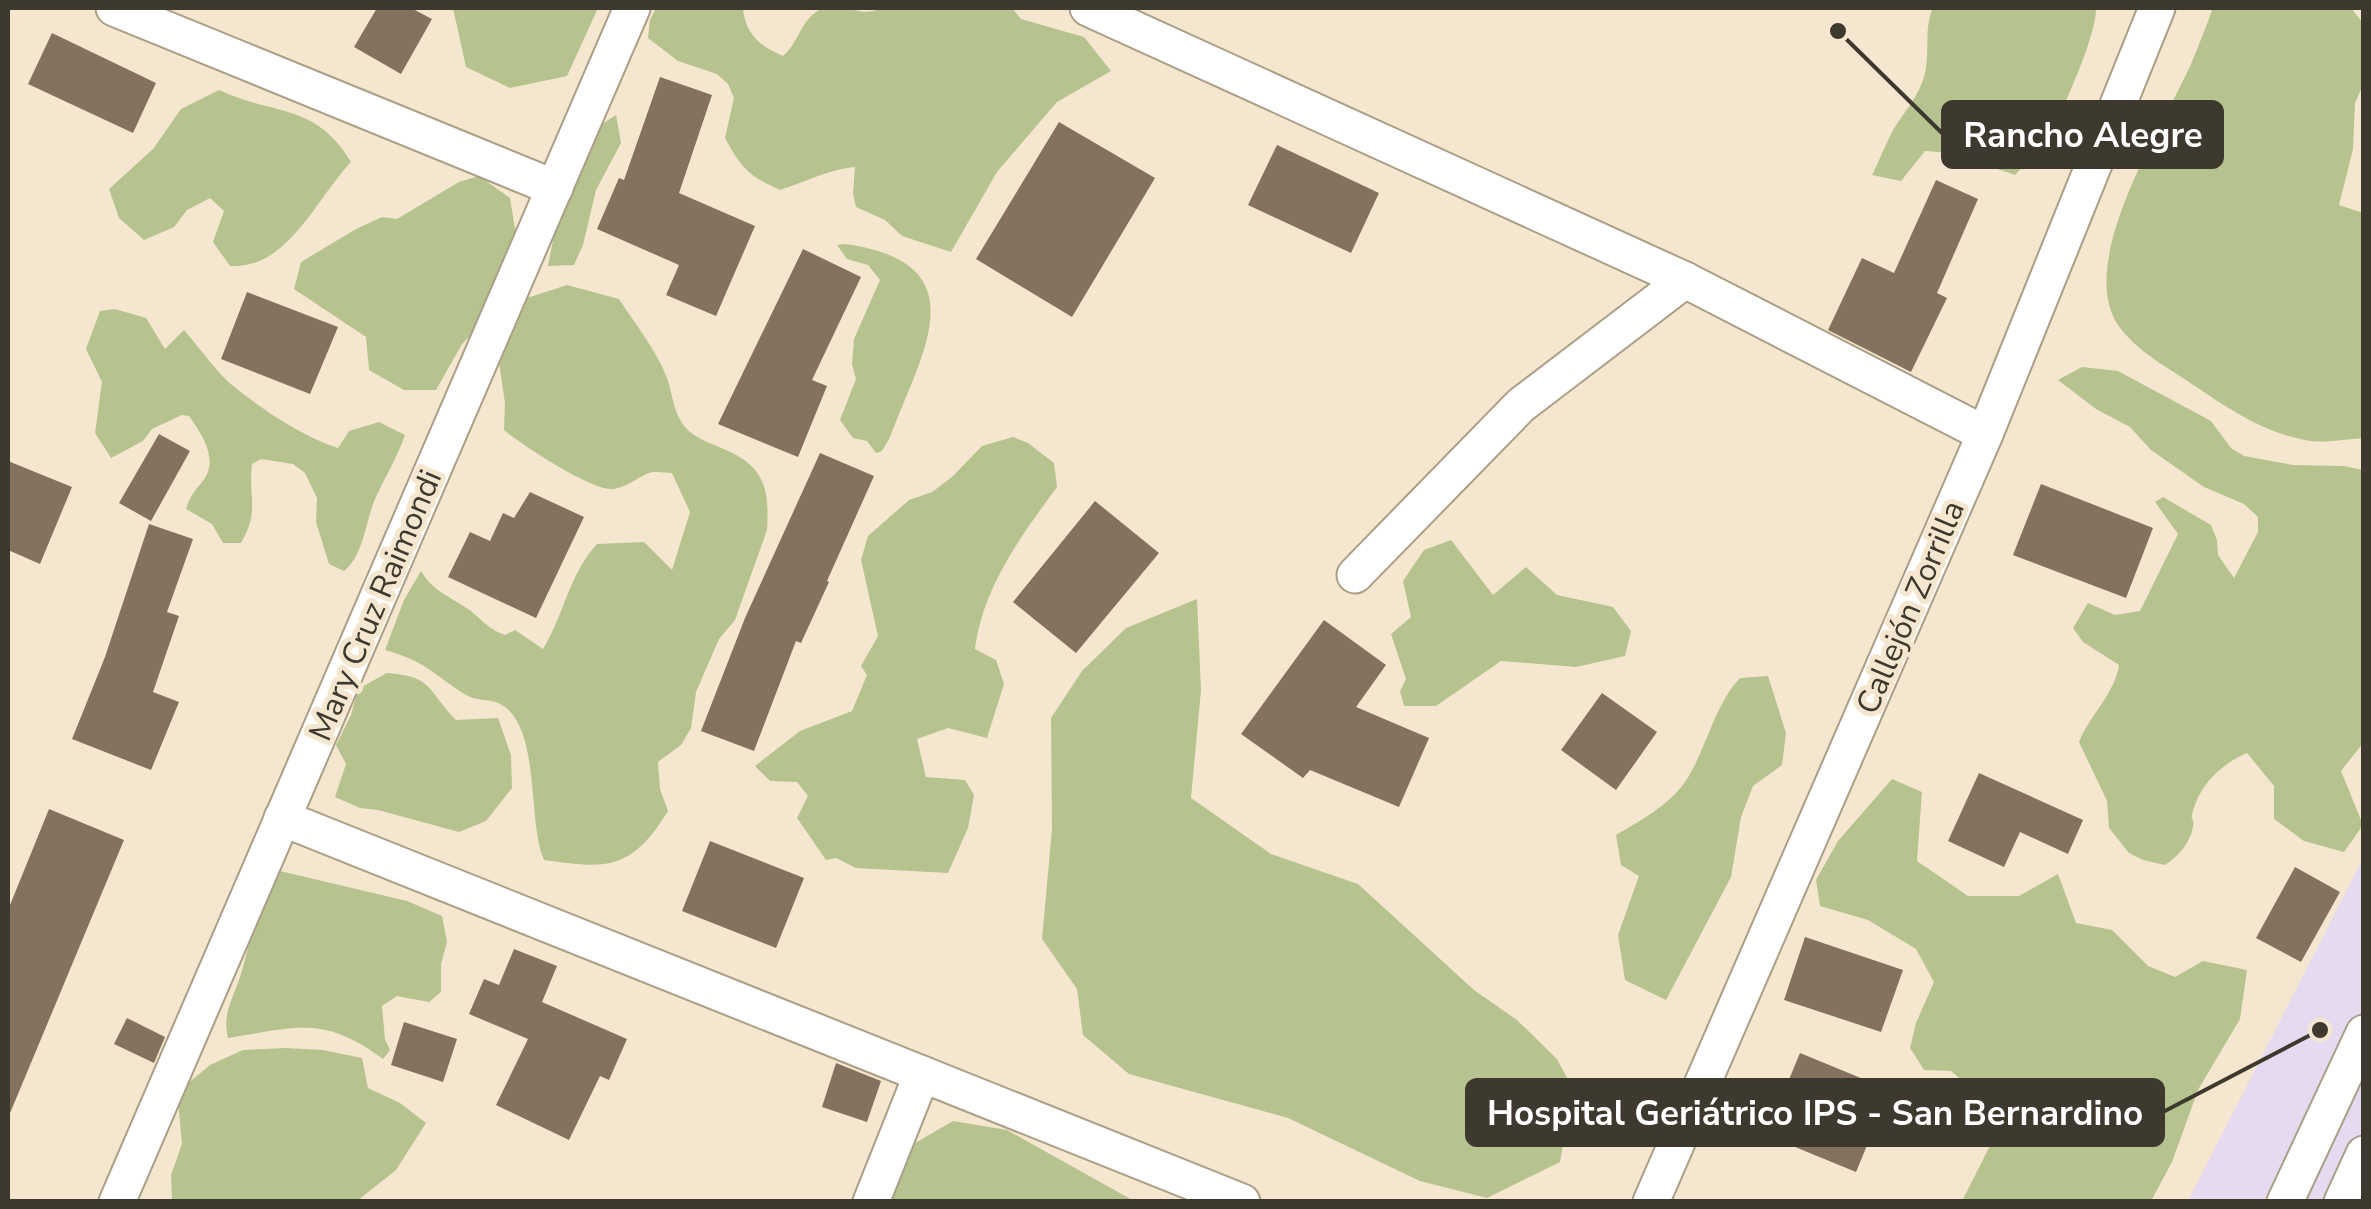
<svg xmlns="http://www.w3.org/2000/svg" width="2371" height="1209" viewBox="0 0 2371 1209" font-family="'Nunito Sans',sans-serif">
  <rect width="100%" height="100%" fill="#f5e7cf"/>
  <path fill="#e5daef" d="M2363,858V1201H2188Z"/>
  <g fill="#b6c38e">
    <path d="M453,8H598L567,76L510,88L466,67Z"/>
    <path d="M656,8H743C745,34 760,46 783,56C800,42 802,14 825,8C845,2 862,19 881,8H1012L1021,19L1084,37L1111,71L1057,102L997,172L951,252L902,236L885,220L856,207L853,194L855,167C830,169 805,182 780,190C749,176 742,169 725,138L734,98L728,84L717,74L678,61L648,38L650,20Z"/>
    <path d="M1933,8H2096C2097,36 2059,121 2042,146C2034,157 2023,166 2015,175L1951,153L1925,151L1901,181L1872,175C1879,161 1885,146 1892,132C1903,113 1917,99 1924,77C1931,53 1923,30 1933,8Z"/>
    <path d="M2213,8H2351L2363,23V85L2355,103L2353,149L2339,205L2363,213V438C2347,439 2327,443 2311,441C2268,435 2230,410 2195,386C2169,368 2137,352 2118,325C2075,261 2164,125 2191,64C2199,45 2206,26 2213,8Z"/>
    <path d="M219,90C275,116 315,102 351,162C316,199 287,270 230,266L213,242L224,211L210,198L187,210L174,227L144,240L119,218L109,189L153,149L181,109Z"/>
    <path d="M616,115L621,143L596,190L583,245L574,265L548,266L556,225L599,126Z"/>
    <path d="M479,176L510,198L516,235L485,321L462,344L436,390H404L369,370L366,337L294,289L301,262L356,229L382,217L397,219L459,182Z"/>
    <path d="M845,244C981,263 922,352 890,437L882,451L876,453L867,441L853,438L840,420L856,379L852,364L854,339L880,280L868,265L847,259L837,245Z"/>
    <path d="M567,285L619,299C635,324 657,351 667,378C673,395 673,413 686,428C694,437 707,442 719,447C762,464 770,484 767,530L735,620L719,639L696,692L691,728L681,745L658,762L660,789L668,811C631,871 607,869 544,860C527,821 541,729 502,705C491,698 478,702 466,695C433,674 425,661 385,650L404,600L421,571C433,591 447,595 465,607C482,618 484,627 505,635L515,630L543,649C564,615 569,574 597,544L644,542L672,570L690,512L672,473C665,473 655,471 649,473C636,478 628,487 613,489C592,491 522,445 504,430L505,403L499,363L527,298Z"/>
    <path d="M115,309L146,318L165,349L184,330C201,349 217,374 237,389C266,412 304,437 338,448L349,431L379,422L405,435C397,458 385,477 375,499C365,523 364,555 344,571L329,564L316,522L317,498L305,473L293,464L261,459L252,464C248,498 260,511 241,543H223L212,524L186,509C190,496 194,492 202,482C220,461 202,434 189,416L182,415L152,429L143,441L111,458L95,433L102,382L86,349L100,311Z"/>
    <path d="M2082,367L2118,371L2211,421L2231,448L2244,456L2293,465L2344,466L2363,470V743L2341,771L2363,825L2344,852L2304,841L2274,819V786L2247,753C2223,763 2200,784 2193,811C2189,822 2195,815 2193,827C2190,844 2178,856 2165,865L2143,860L2129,853L2109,828L2107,801L2079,742C2090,715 2115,693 2119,665L2083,642L2073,628L2088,603L2115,615L2140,611L2178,534L2155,502L2163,497L2211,525L2217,540L2218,555L2234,578L2258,532V517L2244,504L2204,487L2151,450L2130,427L2096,409L2058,380Z"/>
    <path d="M1013,437L1028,443L1054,463L1057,487C1021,536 983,587 975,649L996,660L1004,684L987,738L948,728L917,739L926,777L965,780L974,795L968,828L948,873L856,868L836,858L826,860L797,818L808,796L797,782L770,781L755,766L800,731L852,711L867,675L861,666L878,636L861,560L868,536L909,500L932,492L952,477L982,446Z"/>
    <path d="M1451,540L1493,595L1526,567L1557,595L1613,607L1631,631L1625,656L1576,667L1501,661L1436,706H1404L1400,691L1406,679L1391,634L1411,617L1403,581L1424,550Z"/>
    <path d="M1197,599L1201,690L1191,798L1271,854L1358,884L1474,990L1517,1020L1557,1059L1573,1089L1560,1162L1487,1198L1420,1181L1288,1118L1129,1074L1083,1035L1077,989L1042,939L1052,829L1051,718L1082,671L1126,628Z"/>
    <path d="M387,673C433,676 427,690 456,720L498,718L511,755L512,788L486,821L459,832L378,810L360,808L335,797L346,764L336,745L351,715L358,689Z"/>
    <path d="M1768,676L1786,733L1782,765L1753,786L1741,817L1731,877L1666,1000L1625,980L1618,935L1639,876L1621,865L1616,835C1640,821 1669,805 1685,782C1707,749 1713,707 1740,678Z"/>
    <path d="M1892,779L1922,792L1917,861L1968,896H2019L2058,874L2076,923L2112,930L2148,966L2175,977L2203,961L2247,970L2240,1019L2198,1090L2172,1162L2151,1201H1962L1998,1130L1988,1103L1951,1071L1924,1070L1910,1048L1916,1023L1934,982L1916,949L1868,920L1820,906L1816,880L1838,841Z"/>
    <path d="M280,871L407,901L442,916L447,942L441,964V992L429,1002L397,996L382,1006L385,1039L390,1050L383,1059C324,1015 296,1027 228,1038C222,1013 233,999 240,977C250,947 254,914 261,884Z"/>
    <path d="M285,1048L323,1050L362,1058L368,1088L400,1103L426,1123L396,1170L357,1201H172L171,1175L182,1144L178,1101L186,1085L210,1065L243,1050Z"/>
    <path d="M953,1121L1007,1130L1134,1201L891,1202L898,1173L910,1146Z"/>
  </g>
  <g fill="#84725f">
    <path d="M377,8H411L432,19L401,74L354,47Z"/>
    <path d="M52,33L156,83L133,133L28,84Z"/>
    <path d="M660,77L712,95L679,193L755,226L716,316L666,295L679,265L597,229L619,178L624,180Z"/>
    <path d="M1059,122L1155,178L1072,317L976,259Z"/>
    <path d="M1277,145L1379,193L1351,253L1248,205Z"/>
    <path d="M1936,180L1978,199L1937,293L1947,298L1911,372L1828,330L1862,258L1894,273Z"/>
    <path d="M803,249L861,277L812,380L827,386L798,457L718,424Z"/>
    <path d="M247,292L338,327L310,394L221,359Z"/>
    <path d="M159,434L190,451L151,521L119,503Z"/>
    <path d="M820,453L874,476L827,581L829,582L801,643L796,641L754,751L701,731L745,618Z"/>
    <path d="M8,461L72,487L40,564L8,550Z"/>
    <path d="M2041,484L2153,528L2126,598L2013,555Z"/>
    <path d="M530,492L584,517L536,618L448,577L470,532L490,541L503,513L514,518Z"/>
    <path d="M1095,501L1159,553L1076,653L1013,602Z"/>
    <path d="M149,524L193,539L167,612L179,616L153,692L179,702L151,770L72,739L105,657Z"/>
    <path d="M1324,620L1386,665L1356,707L1429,738L1399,807L1310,770L1303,778L1241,734Z"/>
    <path d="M1602,693L1657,732L1616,790L1561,750Z"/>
    <path d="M1979,773L2083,820L2068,854L2020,832L2004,867L1948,841Z"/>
    <path d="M49,809L124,840L8,1118V910Z"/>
    <path d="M710,841L804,878L776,948L682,911Z"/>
    <path d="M2295,867L2340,892L2301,962L2256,938Z"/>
    <path d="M1805,937L1903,970L1881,1032L1784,1000Z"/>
    <path d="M514,949L557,966L542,1002L627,1039L609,1080L600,1076L569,1140L496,1105L528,1039L469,1014L484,979L499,985Z"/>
    <path d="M127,1018L165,1037L154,1063L114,1044Z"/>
    <path d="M404,1022L457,1039L443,1082L391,1065Z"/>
    <path d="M1800,1053L1890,1090L1856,1172L1766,1135Z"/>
    <path d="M836,1063L881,1081L867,1122L822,1107Z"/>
  </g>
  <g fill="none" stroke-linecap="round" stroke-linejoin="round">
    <defs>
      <g id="minor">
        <path d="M114,8L555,188"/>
        <path d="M1088,8L1685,280L1985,434"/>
        <path d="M1355,575L1521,405L1685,280"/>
        <path d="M282,818L1242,1202"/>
        <path d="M117,1202L632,8"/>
        <path d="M871,1202L922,1074"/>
        <path d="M1651,1202L1985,434L2157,8"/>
        <path d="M2285,1202L2364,1033"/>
        <path d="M2342,1202L2364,1154"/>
      </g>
    </defs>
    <use href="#minor" stroke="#ab9e87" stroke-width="39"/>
    <use href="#minor" stroke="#fff" stroke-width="35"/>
  </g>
  <g text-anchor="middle" stroke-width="10" stroke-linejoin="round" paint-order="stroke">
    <g font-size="32" fill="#3e392f" stroke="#f5e7cf">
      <text transform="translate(375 605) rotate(-67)" y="11">Mary Cruz Raimondi</text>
      <text transform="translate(1910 607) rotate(-67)" y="11">Callejón Zorrilla</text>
    </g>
  </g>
  <path fill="none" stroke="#3e392f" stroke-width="4" d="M1838 31L1943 134M2320 1030L2163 1112"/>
  <g fill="#3e392f" stroke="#f5e7cf" stroke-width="4">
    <circle cx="1838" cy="31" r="10"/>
    <circle cx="2320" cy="1030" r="10"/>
  </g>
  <g fill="#3e392f" stroke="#3e392f" stroke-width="4">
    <rect x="1943" y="102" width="279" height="65" rx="10"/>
    <rect x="1467" y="1080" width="696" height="65" rx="10"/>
  </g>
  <g font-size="35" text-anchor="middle" font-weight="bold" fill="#fff">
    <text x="2083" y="147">Rancho Alegre</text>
    <text x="1815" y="1125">Hospital Geriátrico IPS - San Bernardino</text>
  </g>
  <rect width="2371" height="1209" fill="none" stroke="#3e392f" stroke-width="20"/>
</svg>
